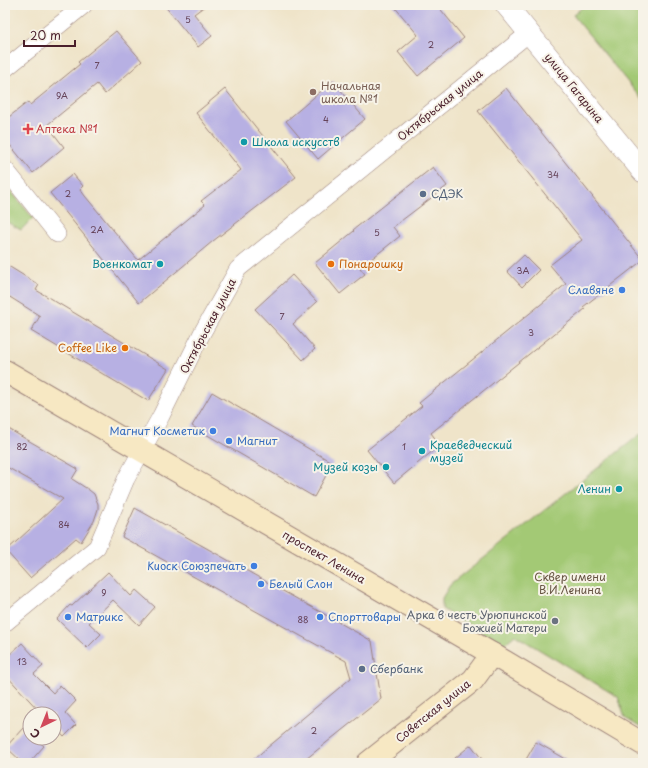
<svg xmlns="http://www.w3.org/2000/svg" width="648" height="768" viewBox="0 0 648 768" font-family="'Playpen Sans',sans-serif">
  <rect width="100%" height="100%" fill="#f7f3e8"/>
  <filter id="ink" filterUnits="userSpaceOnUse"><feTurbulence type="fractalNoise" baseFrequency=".025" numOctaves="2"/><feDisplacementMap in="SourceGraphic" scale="8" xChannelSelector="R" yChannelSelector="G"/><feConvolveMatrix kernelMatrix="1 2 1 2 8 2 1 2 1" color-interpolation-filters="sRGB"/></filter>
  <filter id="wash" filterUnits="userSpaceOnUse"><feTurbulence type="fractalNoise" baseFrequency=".012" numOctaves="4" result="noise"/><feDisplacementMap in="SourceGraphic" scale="16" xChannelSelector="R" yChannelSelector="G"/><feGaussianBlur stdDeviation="0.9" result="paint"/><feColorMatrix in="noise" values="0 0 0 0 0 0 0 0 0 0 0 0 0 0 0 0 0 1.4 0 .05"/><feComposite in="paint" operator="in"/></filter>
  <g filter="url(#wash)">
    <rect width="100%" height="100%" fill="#efe4c9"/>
    <g fill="#a3c974" stroke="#767450">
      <path d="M585,5H643V101L573,15Z"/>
      <path d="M5,184L33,218L21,230L5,221Z"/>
      <path d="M643,432V729L625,718L618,697L515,635L503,645L442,609V598L450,585Z"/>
    </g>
    <g id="blocks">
      <g fill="#b7b0e3">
        <path d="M164,5H206L194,14L212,36L198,47Z"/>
        <path d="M393,5H437L464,38L418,76L398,52L418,35Z"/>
        <path d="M116,31L142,61L105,94L97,84L47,125L64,147L33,173L5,139V120L28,102L30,105L80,64L78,62Z"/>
        <path d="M333,81L365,119L318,159L286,121Z"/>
        <path d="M506,88L643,260L583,307L585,309L431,433L440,445L394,483L367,450L422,406L419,403L566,284L550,265L582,240L478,111Z"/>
        <path d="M225,89L296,177L213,241L139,303L50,193L73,174L83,186L80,189L85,196L138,260L205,205L201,201L241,170L196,113Z"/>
        <path d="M433,167L447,186L393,227L400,236L360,268L365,274L340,294L315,263L354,231L353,230Z"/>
        <path d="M524,255L539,270L522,287L507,271Z"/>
        <path d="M5,264L39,285L36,290L168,369L148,401L31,331L40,316L5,294Z"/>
        <path d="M292,275L317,302L293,324L315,349L303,360L255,309Z"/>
        <path d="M212,392L333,463L314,497L192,426Z"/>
        <path d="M5,427L78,469L72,479L89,490L94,494L98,504V509L94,521L81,542L76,538L30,578L6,551L63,499L5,466Z"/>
        <path d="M135,508L372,641L381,699L301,763H249L351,678L346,661L122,537Z"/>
        <path d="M108,572L131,596L136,590L155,607L139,625L113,600L89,623L101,634L87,648L57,619L70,605L72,606Z"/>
        <path d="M22,643L43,666L34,674L53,693L60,685L76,701L65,713L76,725L64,737L54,726V714H42L5,674V659Z"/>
        <path d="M23,728L30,734V738H35L44,746L29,763H23L6,747Z"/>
        <path d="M536,742L573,763H524Z"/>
        <path d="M471,745L485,763H449Z"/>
      </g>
    </g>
  </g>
  <g filter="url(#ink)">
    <use href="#blocks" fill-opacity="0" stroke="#9c827a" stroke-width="1"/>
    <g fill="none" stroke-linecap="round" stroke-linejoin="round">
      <defs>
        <g id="minor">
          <path d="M5,69L84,5"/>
          <path d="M5,169L57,234"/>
          <path d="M5,623L97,547L126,479L161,416L202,333L238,269L529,33"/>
        </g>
        <path id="tertiary" d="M506,5L643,172"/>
        <g id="secondary">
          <path d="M5,371L492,654L643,744"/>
          <path d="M368,763L473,680L492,654"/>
        </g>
      </defs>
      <use href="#minor" stroke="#9c827a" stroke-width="18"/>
      <use href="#tertiary" stroke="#9c827a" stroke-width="22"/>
      <use href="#secondary" stroke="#9c827a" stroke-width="24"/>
      <use href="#minor" stroke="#fff" stroke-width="17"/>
      <use href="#tertiary" stroke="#fff" stroke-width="21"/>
      <use href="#secondary" stroke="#f7e8c3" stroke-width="22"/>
    </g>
  </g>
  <circle fill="#8d6e63" stroke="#f7f3e8" stroke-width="1.5" cx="313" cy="92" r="4"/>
  <path fill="#e0444e" stroke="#f7f3e8" stroke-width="1.5" d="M26 123h4v4h4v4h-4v4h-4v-4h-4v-4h4z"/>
  <g fill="#0f9aa8" stroke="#f7f3e8" stroke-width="1.5">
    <circle cx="244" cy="142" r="4"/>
    <circle cx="160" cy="264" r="4"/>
    <circle cx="422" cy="451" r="4"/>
    <circle cx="386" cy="467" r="4"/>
    <circle cx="619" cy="489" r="4"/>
  </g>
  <g fill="#5c6f8a" stroke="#f7f3e8" stroke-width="1.5">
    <circle cx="423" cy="194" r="4"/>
    <circle cx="362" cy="669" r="4"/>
  </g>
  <g fill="#e8710a" stroke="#f7f3e8" stroke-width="1.5">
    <circle cx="331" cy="264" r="4"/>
    <circle cx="125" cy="348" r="4"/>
  </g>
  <g fill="#3f7fe0" stroke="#f7f3e8" stroke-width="1.5">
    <circle cx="622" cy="290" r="4"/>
    <circle cx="213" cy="431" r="4"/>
    <circle cx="229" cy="441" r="4"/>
    <circle cx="254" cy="566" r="4"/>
    <circle cx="261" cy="584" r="4"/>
    <circle cx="68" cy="617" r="4"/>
    <circle cx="320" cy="617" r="4"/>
  </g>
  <circle fill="#6b7280" stroke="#f7f3e8" stroke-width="1.5" cx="555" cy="621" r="4"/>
  <g text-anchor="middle" stroke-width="4" stroke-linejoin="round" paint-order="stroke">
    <g font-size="9" fill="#654359">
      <text x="188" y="23">5</text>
      <text x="431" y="48">2</text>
      <text x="97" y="69">7</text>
      <text x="62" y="99">9А</text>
      <text x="326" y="123">4</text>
      <text x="553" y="178">34</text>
      <text x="68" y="197">2</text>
      <text x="97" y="233">2А</text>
      <text x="377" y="236">5</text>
      <text x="523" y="274">3А</text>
      <text x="282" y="320">7</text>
      <text x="531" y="336">3</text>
      <text x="22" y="450">82</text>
      <text x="404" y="450">1</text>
      <text x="64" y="528">84</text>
      <text x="104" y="596">9</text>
      <text x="303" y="623">88</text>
      <text x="22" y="665">13</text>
      <text x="314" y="734">2</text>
    </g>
    <g font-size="11" fill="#785e54" stroke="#f7f3e8" text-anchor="start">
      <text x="321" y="90">Начальная<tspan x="321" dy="13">школа №1</tspan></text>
    </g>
    <g font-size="11" fill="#4a1f2b" stroke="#f7f3e8">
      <text transform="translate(574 88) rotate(51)" y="4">улица Гагарина</text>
      <text transform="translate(440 105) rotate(-39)" y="4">Октябрьская улица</text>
      <text transform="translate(208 326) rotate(-62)" y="4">Октябрьская улица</text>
      <text transform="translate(324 557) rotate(30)" y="4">проспект Ленина</text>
      <text transform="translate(433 711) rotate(-39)" y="4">Советская улица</text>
    </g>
    <g font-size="11" fill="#be3a42" stroke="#f7f3e8" text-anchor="start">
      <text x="36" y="133">Аптека №1</text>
    </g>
    <g font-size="11" fill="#0d838f" stroke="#f7f3e8" text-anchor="end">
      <text x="252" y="146" text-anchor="start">Школа искусств</text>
      <text x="152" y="268">Военкомат</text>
      <text x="430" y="449" text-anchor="start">Краеведческий<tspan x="430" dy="13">музей</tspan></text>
      <text x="378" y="471">Музей козы</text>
      <text x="611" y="493">Ленин</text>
    </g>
    <g font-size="11" fill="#4e5e75" stroke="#f7f3e8" text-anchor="start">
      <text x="431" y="198">СДЭК</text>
      <text x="370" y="673">Сбербанк</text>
    </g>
    <g font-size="11" fill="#c56008" stroke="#f7f3e8" text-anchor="start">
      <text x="339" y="268">Понарошку</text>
      <text x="117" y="352" text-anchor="end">Coffee Like</text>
    </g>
    <g font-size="11" fill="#366cbe" stroke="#f7f3e8" text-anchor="start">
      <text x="614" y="294" text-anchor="end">Славяне</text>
      <text x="205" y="435" text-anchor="end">Магнит Косметик</text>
      <text x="237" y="445">Магнит</text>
      <text x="246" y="570" text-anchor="end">Киоск Союзпечать</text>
      <text x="269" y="588">Белый Слон</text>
      <text x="76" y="621">Матрикс</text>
      <text x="328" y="621">Спорттовары</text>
    </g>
    <g font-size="11" fill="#655241" stroke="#f7f3e8">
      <text x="570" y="581">Сквер имени<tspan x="570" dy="13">В.И.Ленина</tspan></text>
    </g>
    <g font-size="11" fill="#5b616d" stroke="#f7f3e8" text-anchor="end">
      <text x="547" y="619">Арка в честь Урюпинской<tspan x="547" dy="13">Божией Матери</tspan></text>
    </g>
  </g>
  <rect width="648" height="768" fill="none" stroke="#f7f3e8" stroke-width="20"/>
  <g transform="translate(42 726) rotate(223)"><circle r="19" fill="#f7f3e8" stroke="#b29e9c"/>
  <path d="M0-3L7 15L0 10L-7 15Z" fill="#d1495b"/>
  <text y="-6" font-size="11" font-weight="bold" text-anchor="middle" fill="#4a1f2b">С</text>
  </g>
  <path d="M24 40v6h51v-6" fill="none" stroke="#4a1f2b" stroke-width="2"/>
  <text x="30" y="40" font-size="12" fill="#4a1f2b" stroke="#f7f3e8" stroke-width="3" paint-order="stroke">20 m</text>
</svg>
